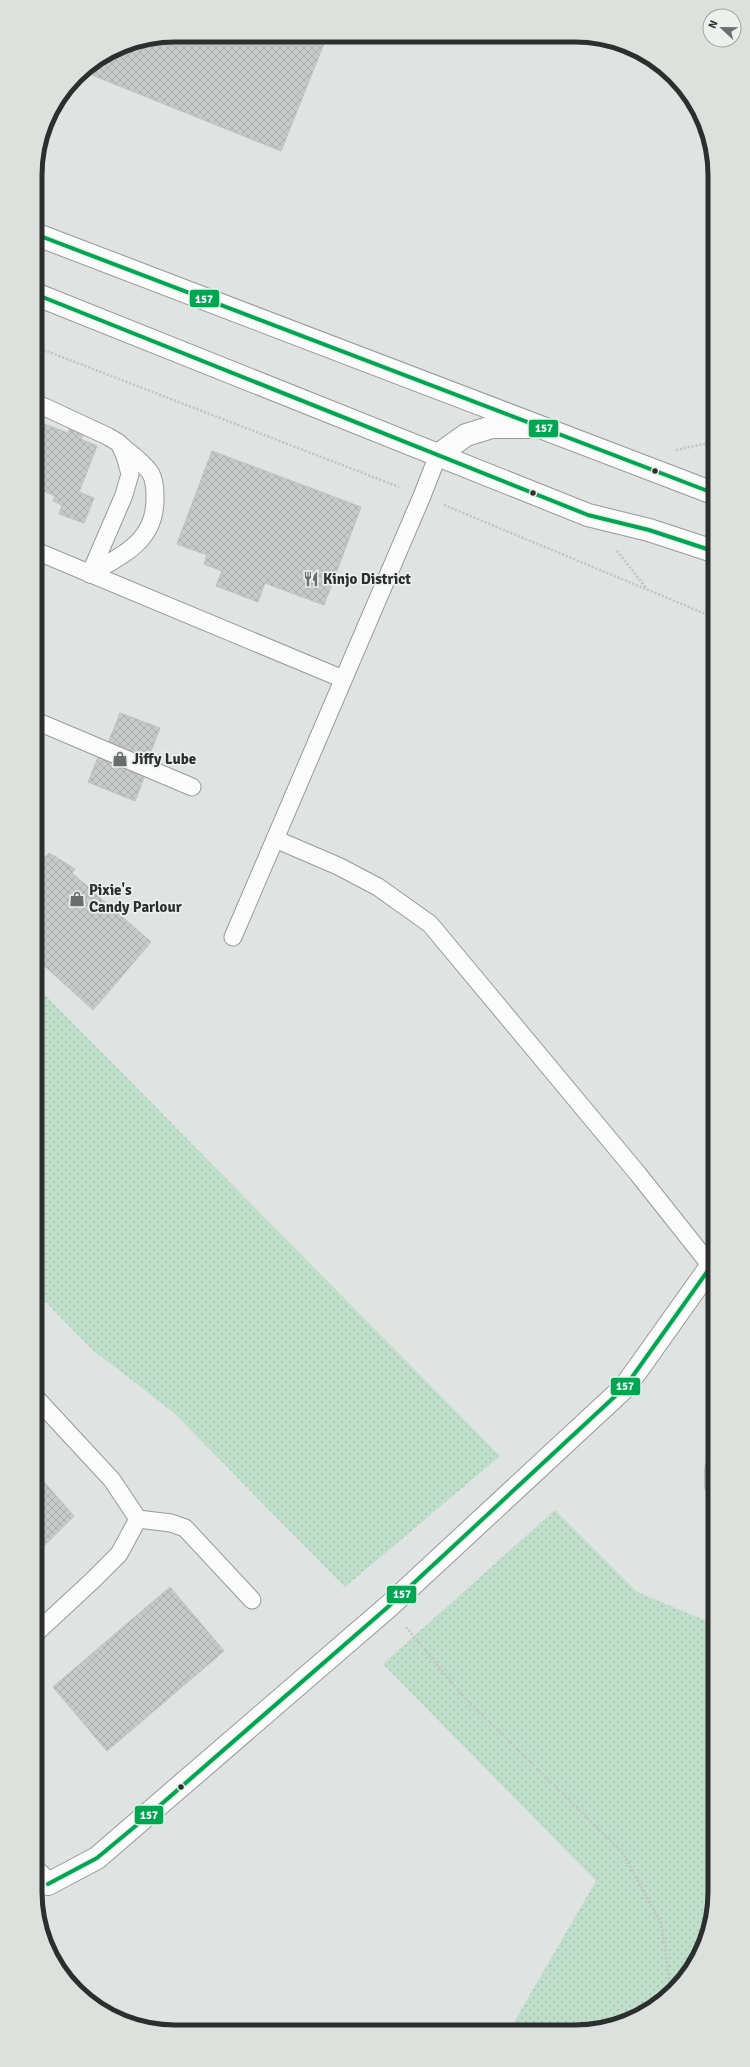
<svg xmlns="http://www.w3.org/2000/svg" width="750" height="2067" viewBox="0 0 750 2067" font-family="Signika,sans-serif">
  <defs>
    <pattern id="park-dots" width="8" height="8" patternUnits="userSpaceOnUse"><rect width="8" height="8" fill="#bfdfcb"/><path d="M2 2h.1M6 6h.1" fill="none" stroke="#a4c0af" stroke-width="1.8" stroke-linecap="round"/></pattern>
    <pattern id="building-cross-hatch" width="8" height="8" patternUnits="userSpaceOnUse"><rect width="8" height="8" fill="#c8cac9"/><path d="M0 0l8 8M0 8l8-8" fill="none" stroke="#acaead"/></pattern>
  </defs>
  <rect width="100%" height="100%" fill="#dfe3e1"/>
  <g fill="url(#park-dots)">
    <path d="M36,986L500,1456L345,1587L173,1412L93,1350L37,1293Z"/>
    <path d="M555,1510L637,1592L714,1624L715,1901L704,1945L680,1984L645,2013L602,2029H510L596,1881L383,1664Z"/>
  </g>
  <g fill="url(#building-cross-hatch)" stroke="#bfc0c0">
    <path d="M175,35L327,36L281,151L82,71L122,46Z"/>
    <path d="M36,421L68,433L70,427L84,432L81,439L97,446L79,492L94,498L84,523L59,514L62,505L53,501L55,496L36,488Z"/>
    <path d="M212,451L361,507L324,605L265,583L258,602L216,586L222,571L204,564L207,555L177,544Z"/>
    <path d="M120,713L160,728L142,774L145,775L135,801L88,782L99,755L103,756Z"/>
    <path d="M36,853L46,857L49,853L75,869L72,873L151,942L93,1010L36,958Z"/>
    <path d="M37,1474L74,1516L37,1553Z"/>
    <path d="M170,1587L224,1651L107,1751L53,1687Z"/>
  </g>
  <g fill="none" stroke-linecap="round" stroke-linejoin="round">
    <defs>
      <g id="lane">
        <path d="M36,403L107,436L119,443L125,456L130,474L124,495L90,574"/>
        <path d="M36,551L343,679"/>
        <path d="M90,574C124,554 156,541 155,497C155,489 154,477 149,471C141,461 131,454 122,446"/>
        <path d="M36,721L192,787"/>
        <path d="M275,839L338,866L378,887L430,924L638,1174L711,1266"/>
        <path d="M233,937L422,496L438,455"/>
        <path d="M37,1399L112,1480L138,1519L119,1554L92,1581L37,1632"/>
        <path d="M714,1468V1486"/>
        <path d="M138,1519L171,1523L185,1528L252,1600"/>
      </g>
      <g id="street">
        <path d="M35,234L713,493"/>
        <path d="M35,294L588,515L649,530L713,551"/>
        <path d="M438,455L466,435L492,427H528"/>
        <path d="M38,1874L48,1884L97,1858L389,1606L625,1387L714,1262"/>
      </g>
    </defs>
    <use href="#lane" stroke="#989a98" stroke-width="19"/>
    <use href="#street" stroke="#989a98" stroke-width="24"/>
    <g stroke="#c2c3c3" stroke-width="2.5" stroke-dasharray="2 2" stroke-linecap="butt">
      <path d="M36,347L399,487"/>
      <path d="M676,450L703,444L713,447"/>
      <path d="M444,505L713,617"/>
      <path d="M617,551L647,589"/>
      <path d="M406,1627L462,1695L622,1852L661,1923L670,1982V1993"/>
    </g>
    <use href="#lane" stroke="#fafbfa" stroke-width="17"/>
    <use href="#street" stroke="#fafbfa" stroke-width="22"/>
    <defs>
      <g id="bus-1">
        <path d="M35,234L713,493"/>
        <path d="M35,294L588,515L649,530L713,551"/>
        <path d="M48,1884L97,1858L150,1814L389,1606L625,1387L714,1262"/>
      </g>
    </defs>
    <use href="#bus-1" stroke="#ecf1ed" stroke-width="7"/>
    <use href="#bus-1" stroke="#00a651" stroke-width="4"/>
  </g>
  <defs>
    <symbol id="restaurant-bare" viewBox="-9 -9 18 18"><path d="M-5-6h1v4h1v-4h1v4h1v-4h1v5L-1.5 .5V6h-2V.5L-5-1ZM5-6V6H3V1.5H1.5Q1.5-4 5-6Z" fill="#6b6e6d" stroke="#ecf1ed" stroke-width="2.5" paint-order="stroke"/></symbol>
    <symbol id="shop-bare" viewBox="-9 -9 18 18"><path d="M-5-2.5h2.3a2.7 3.5 0 0 1 5.4 0H5L5.5 6h-11ZM-1.5-2.5h3a1.5 2.3 0 0 0-3 0Z" fill="#6b6e6d" stroke="#ecf1ed" stroke-width="2.5" paint-order="stroke"/></symbol>
  </defs>
  <g fill-rule="evenodd">
    <use href="#restaurant-bare" x="300" y="568" width="22" height="22"/>
    <use href="#shop-bare" x="109" y="748" width="22" height="22"/>
    <use href="#shop-bare" x="66" y="888" width="22" height="22"/>
  </g>
  <g fill="#2d2f2e" stroke="#ecf1ed" stroke-width="1.5">
    <circle cx="655" cy="471" r="3.5"/>
    <circle cx="533" cy="493" r="3.5"/>
    <circle cx="181" cy="1787" r="3.5"/>
  </g>
  <g text-anchor="middle" stroke-width="3.5" stroke-linejoin="round" paint-order="stroke">
    <g font-size="15" font-weight="bold" fill="#2d2f2e" stroke="#ecf1ed" text-anchor="start">
      <text x="323" y="584">Kinjo District</text>
      <text x="132" y="764">Jiffy Lube</text>
      <text x="89" y="895">Pixie's<tspan x="89" dy="17">Candy Parlour</tspan></text>
    </g>
  </g>
  <path d="M0 0H750V2067H0ZM175 42H575A133 133 0 0 1 708 175V1892A133 133 0 0 1 575 2025H175A133 133 0 0 1 42 1892V175A133 133 0 0 1 175 42Z" fill="#dde1de" fill-rule="evenodd"/>
  <path fill="none" stroke="#2d2f2e" stroke-width="5" d="M175 42H575A133 133 0 0 1 708 175V1892A133 133 0 0 1 575 2025H175A133 133 0 0 1 42 1892V175A133 133 0 0 1 175 42Z"/>
  <g stroke="#ecf1ed" stroke-width="1.5">
    <rect x="189" y="289" width="31" height="19" rx="4" fill="#00a651"/>
    <rect x="528" y="419" width="31" height="19" rx="4" fill="#00a651"/>
    <rect x="610" y="1377" width="31" height="19" rx="4" fill="#00a651"/>
    <rect x="386" y="1585" width="31" height="19" rx="4" fill="#00a651"/>
    <rect x="134" y="1805" width="30" height="20" rx="4" fill="#00a651"/>
  </g>
  <g font-size="11" text-anchor="middle" font-weight="bold" fill="#fff">
    <text x="204" y="303">157</text>
    <text x="544" y="432">157</text>
    <text x="625" y="1390">157</text>
    <text x="402" y="1598">157</text>
    <text x="149" y="1819">157</text>
  </g>
  <g transform="translate(722 28) rotate(292)"><circle r="19" fill="#ecf1ed" stroke="#a0a3a1"/>
  <path d="M0-3L7 15L0 10L-7 15Z" fill="#6b6e6d"/>
  <text y="-6" font-size="11" font-weight="bold" text-anchor="middle" fill="#2d2f2e">N</text>
  </g>
</svg>
